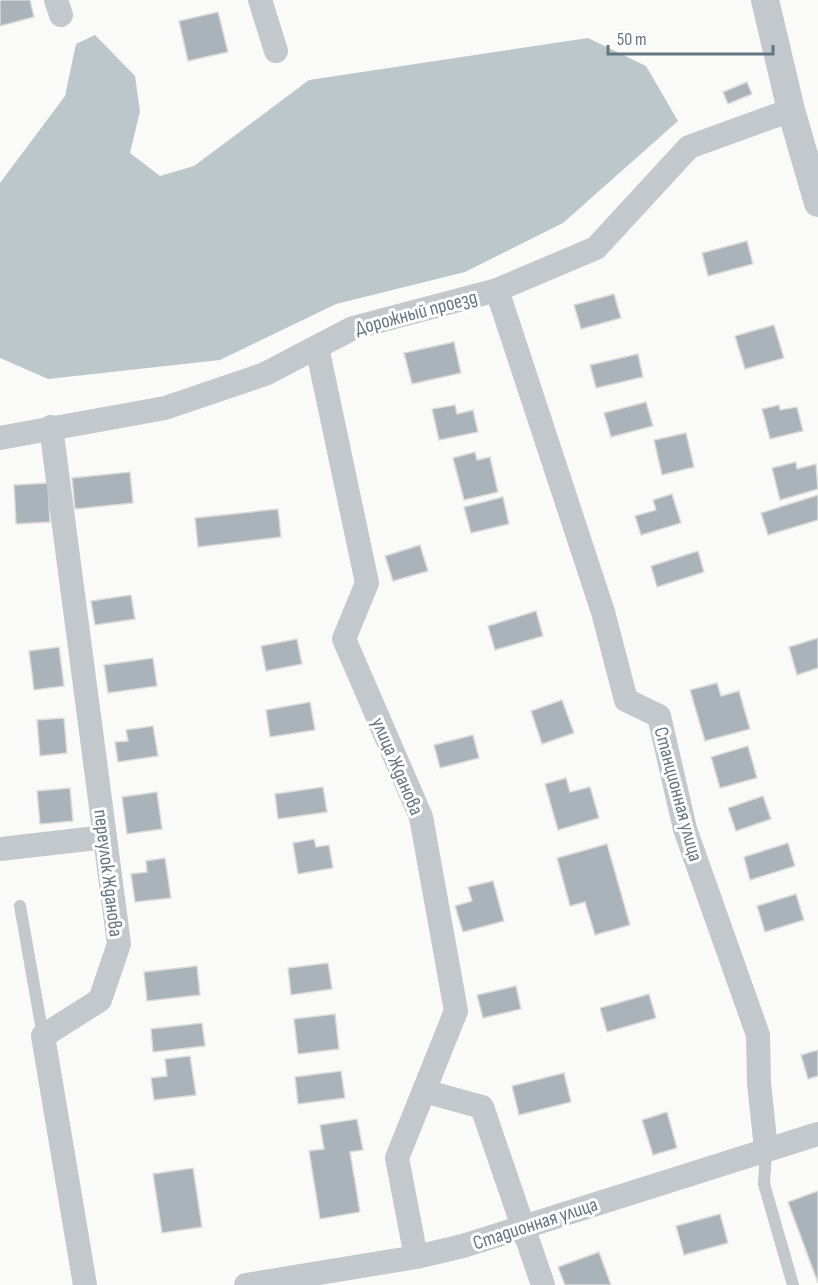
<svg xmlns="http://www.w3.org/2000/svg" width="818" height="1285" viewBox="0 0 818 1285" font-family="'Sofia Sans Condensed',sans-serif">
  <rect width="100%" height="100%" fill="#fafaf8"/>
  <path fill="#bbc7cb" d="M95,35L135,76L140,111L130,153L160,176L194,166L309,80L588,38L646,66L678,121L563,223L465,272L336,304L220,360L48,379L0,358V183L65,96L76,44Z"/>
  <g fill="#aab3b9" stroke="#dcdcda" stroke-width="1.5">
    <path d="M0,0H30L34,17L0,26Z"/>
    <path d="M218,12L228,52L188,61L179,21Z"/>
    <path d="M747,82L752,94L728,104L723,92Z"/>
    <path d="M747,241L753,264L708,276L702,253Z"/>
    <path d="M614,294L621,318L581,329L574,305Z"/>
    <path d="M774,325L784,358L745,369L735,336Z"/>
    <path d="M454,342L461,373L412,384L404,353Z"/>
    <path d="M638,354L643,377L596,388L590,365Z"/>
    <path d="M646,402L653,426L611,437L604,413Z"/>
    <path d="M455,405L457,414L473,410L478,432L439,440L432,409Z"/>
    <path d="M779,405L780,410L797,407L803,431L770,439L762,409Z"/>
    <path d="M686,433L694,467L662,475L654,440Z"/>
    <path d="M475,452L477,460L490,457L498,492L464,500L453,458Z"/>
    <path d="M796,462L797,469L816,464L818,489L780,500L772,468Z"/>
    <path d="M130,472L133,503L75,509L72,478Z"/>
    <path d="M48,483L50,522L16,524L14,485Z"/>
    <path d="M672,494L681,523L641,535L635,516L656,510L653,500Z"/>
    <path d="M818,495V520L768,535L761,513Z"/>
    <path d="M503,497L509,524L471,533L464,507Z"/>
    <path d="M278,509L281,537L198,547L195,518Z"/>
    <path d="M420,545L428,571L393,581L385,556Z"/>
    <path d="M698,551L704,572L657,587L651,566Z"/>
    <path d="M131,595L135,619L95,625L91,601Z"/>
    <path d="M536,611L543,636L495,650L488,626Z"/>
    <path d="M818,638V668L797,675L789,647Z"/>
    <path d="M297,639L302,664L266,671L261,646Z"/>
    <path d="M59,647L64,686L34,690L29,651Z"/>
    <path d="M153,658L157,686L108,693L104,665Z"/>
    <path d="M717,683L721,696L739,691L750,729L705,741L690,690Z"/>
    <path d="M562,700L574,733L542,744L531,711Z"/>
    <path d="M310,702L315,730L270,737L266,710Z"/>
    <path d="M64,718L67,753L40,756L37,720Z"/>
    <path d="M153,726L158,756L118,762L115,742L128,741L126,730Z"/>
    <path d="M473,735L479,758L440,768L434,745Z"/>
    <path d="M748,746L757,778L720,788L711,757Z"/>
    <path d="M566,778L570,792L590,787L599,818L558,830L545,784Z"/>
    <path d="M323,787L327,812L278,819L275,794Z"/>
    <path d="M70,788L73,821L40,824L37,791Z"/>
    <path d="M157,792L162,829L127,834L122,797Z"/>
    <path d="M763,796L771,819L736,831L728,808Z"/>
    <path d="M314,839L316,847L329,845L333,868L298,874L293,843Z"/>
    <path d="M788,843L795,866L750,880L744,857Z"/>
    <path d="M607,844L630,925L595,935L585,902L570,906L557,858Z"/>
    <path d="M165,858L171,898L135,902L131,874L147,872L146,861Z"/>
    <path d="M493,881L504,921L463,932L455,906L472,901L468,887Z"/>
    <path d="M796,894L804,920L765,932L757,906Z"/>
    <path d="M328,963L332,989L291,995L288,968Z"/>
    <path d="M197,966L200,995L147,1001L144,972Z"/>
    <path d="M516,986L521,1009L483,1018L477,995Z"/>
    <path d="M649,994L656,1018L607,1032L600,1008Z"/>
    <path d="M335,1014L339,1049L298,1054L294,1019Z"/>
    <path d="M202,1023L205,1046L153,1052L151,1029Z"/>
    <path d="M818,1050V1076L808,1079L801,1055Z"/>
    <path d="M190,1056L196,1095L154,1100L151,1078L167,1076L165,1059Z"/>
    <path d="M341,1071L345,1098L298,1104L295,1077Z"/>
    <path d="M564,1073L571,1102L519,1115L512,1086Z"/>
    <path d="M667,1112L677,1148L653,1155L642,1120Z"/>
    <path d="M357,1119L363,1150L350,1152L360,1212L320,1219L309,1151L324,1149L320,1125Z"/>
    <path d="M193,1168L202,1227L162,1233L153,1174Z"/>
    <path d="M818,1191V1283L788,1202Z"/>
    <path d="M720,1214L728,1243L684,1255L676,1226Z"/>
    <path d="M599,1252L611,1285H565L558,1267Z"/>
  </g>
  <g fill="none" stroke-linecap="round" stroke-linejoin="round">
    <g stroke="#c3c8cc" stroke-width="12">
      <path d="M20,906L43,1036"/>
      <path d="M766,1149L764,1184L793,1285"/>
    </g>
    <g stroke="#c3c8cc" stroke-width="24">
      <path d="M56,0L61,15"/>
      <path d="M260,0L276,51"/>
      <path d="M497,290L603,612L626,700L659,716L685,829L758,1035L759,1083L766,1149"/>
      <path d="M317,347L367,583L344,639L421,817L456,1011L397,1158L416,1257"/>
      <path d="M51,427L119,944L100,1000L43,1036L85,1285"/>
      <path d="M0,438L165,408L265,374L353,328L497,290L596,248L689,147L791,110"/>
      <path d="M0,849L105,837"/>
      <path d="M424,1091L482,1107L543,1285"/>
      <path d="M246,1285L416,1257L463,1246L818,1134"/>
    </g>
    <path stroke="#c3c8cc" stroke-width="28" d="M765,0L791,110L818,203"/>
  </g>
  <g text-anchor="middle" stroke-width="6" stroke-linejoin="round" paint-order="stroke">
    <g font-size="20" fill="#657683" stroke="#fff">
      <text transform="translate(416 312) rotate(-15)" y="7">Дорожный проезд</text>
      <text transform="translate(398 766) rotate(67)" y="7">улица Жданова</text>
      <text transform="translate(679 794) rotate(75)" y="7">Станционная улица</text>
      <text transform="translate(109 873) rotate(83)" y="7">переулок Жданова</text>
      <text transform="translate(535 1223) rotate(-18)" y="7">Стадионная улица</text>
    </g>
  </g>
  <path d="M608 45v9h165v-9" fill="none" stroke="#657683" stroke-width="3"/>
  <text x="617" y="45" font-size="18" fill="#657683" stroke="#ffffff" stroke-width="4.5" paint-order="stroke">50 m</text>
</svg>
